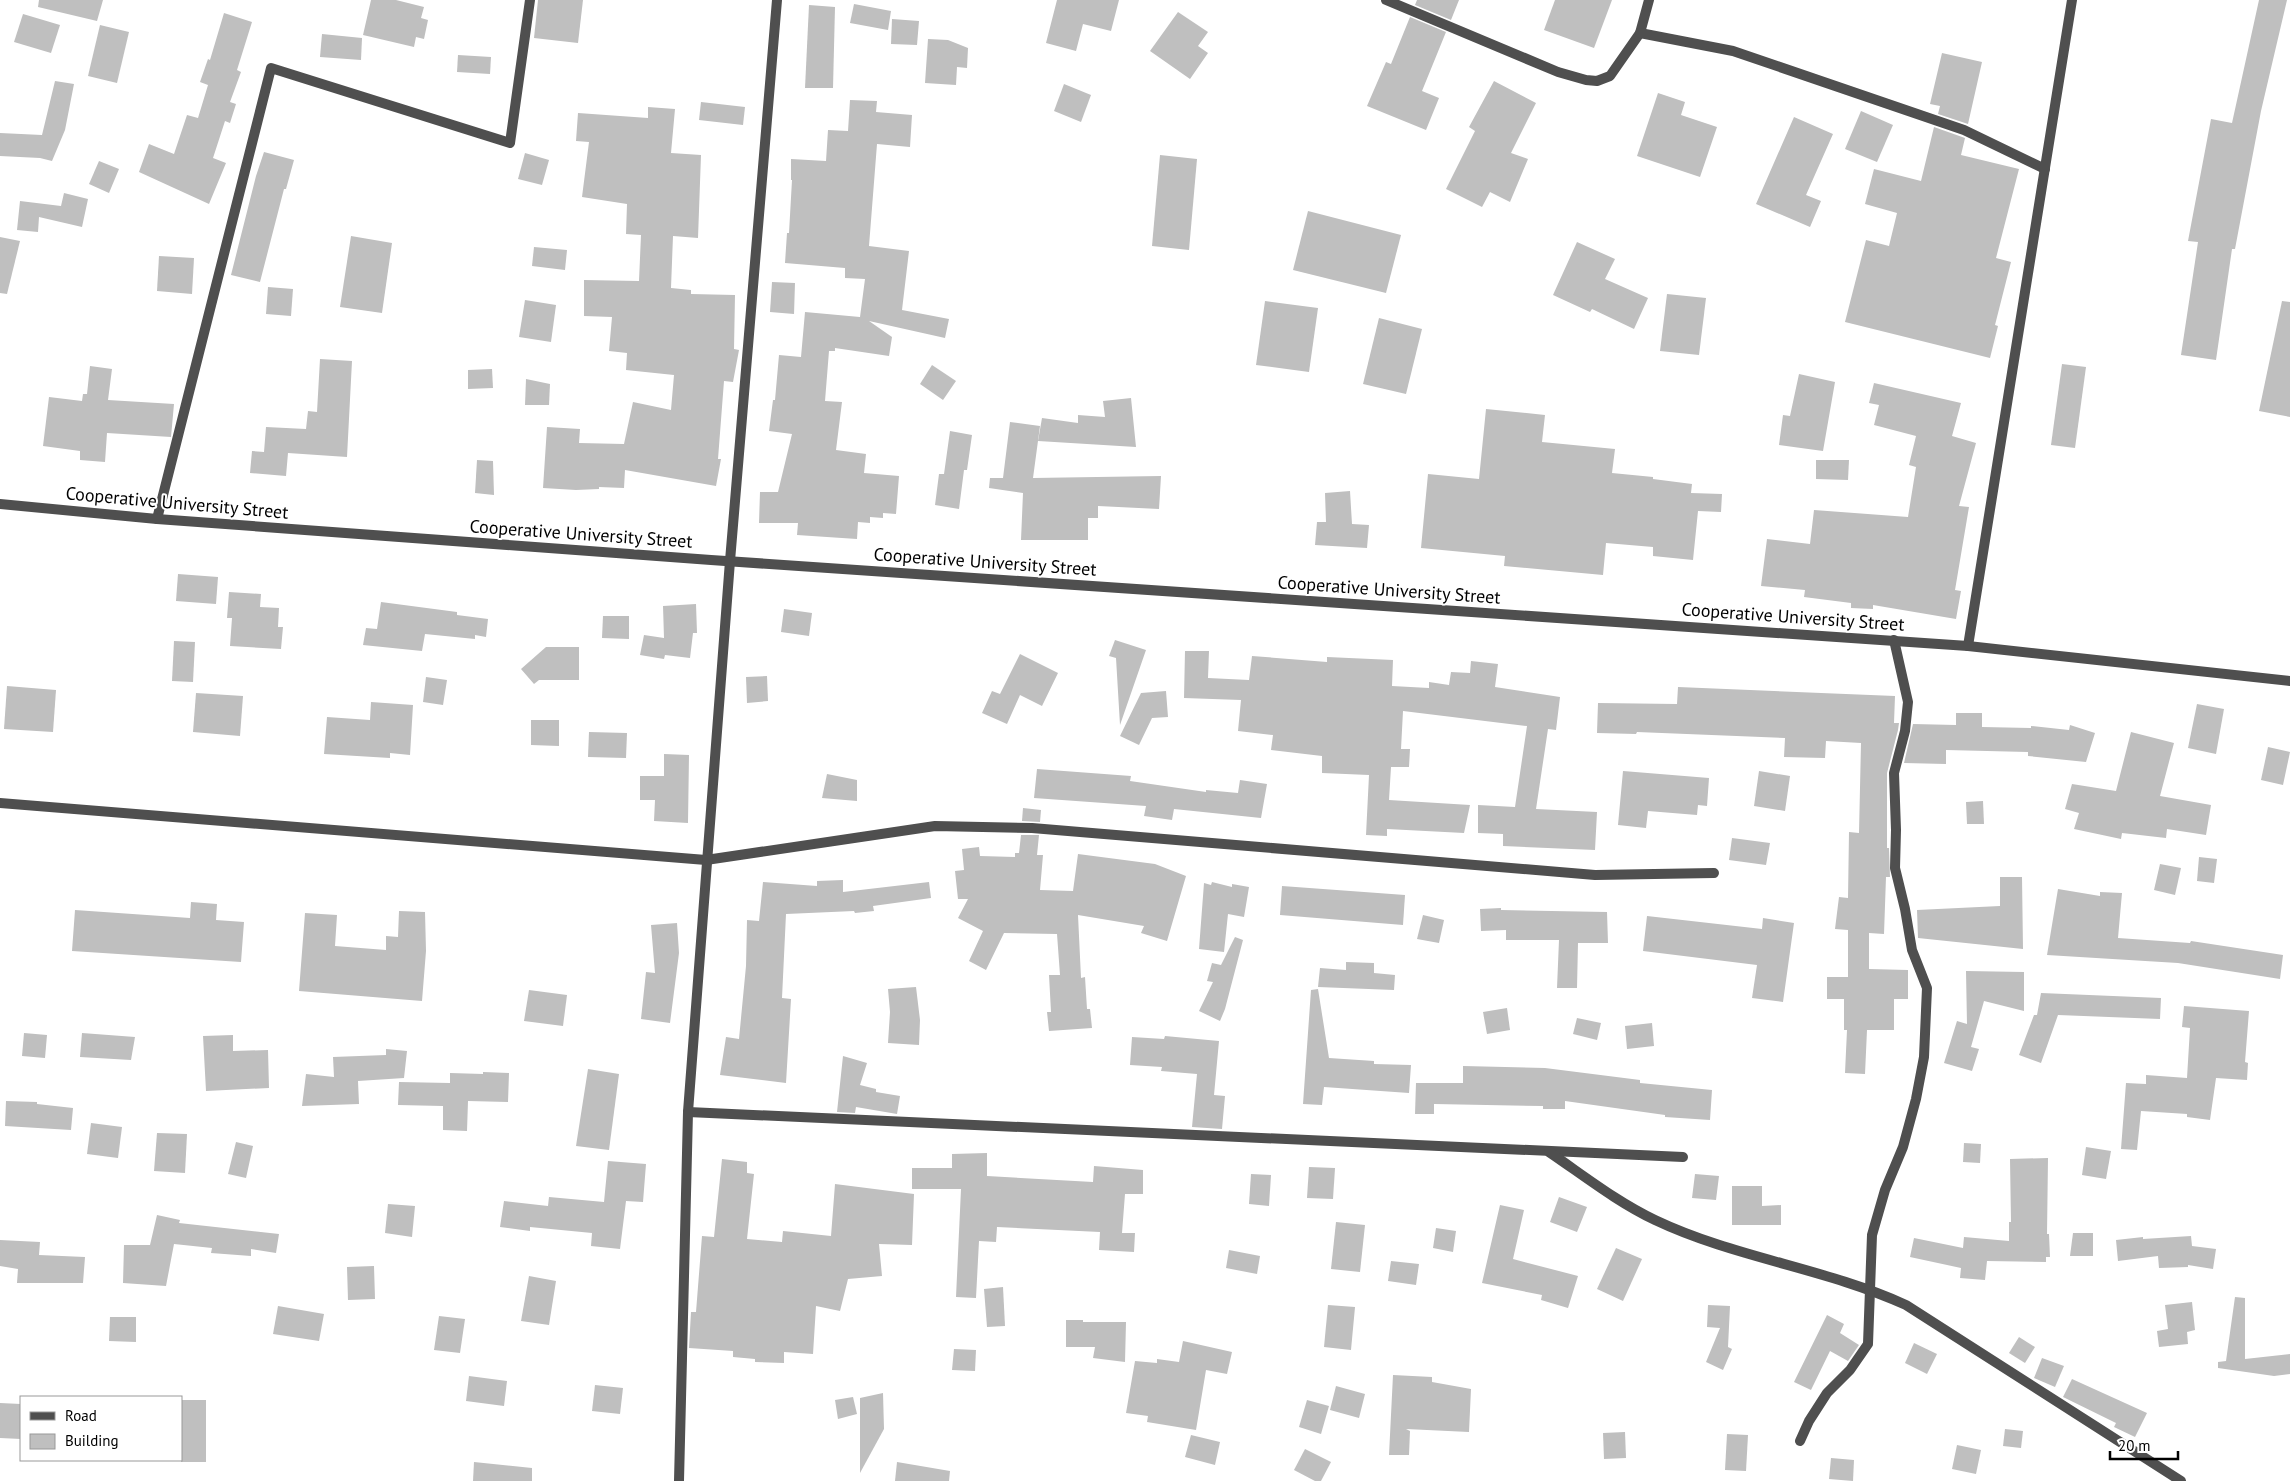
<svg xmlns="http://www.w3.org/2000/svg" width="2290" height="1481" viewBox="0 0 2290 1481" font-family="'PT Sans',sans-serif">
  <rect width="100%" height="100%" fill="#fff"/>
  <g fill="#bfbfbf">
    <path d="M39,0H103L97,21L38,7Z"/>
    <path d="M371,0H396L424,7L421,18L428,20L424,39L416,37L414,47L363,35Z"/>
    <path d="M538,0H583L578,43L534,38Z"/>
    <path d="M1057,0H1119L1111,31L1083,24L1076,51L1046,43Z"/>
    <path d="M1417,0H1459L1451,20L1415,5Z"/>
    <path d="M1555,0H1612L1594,48L1544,30Z"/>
    <path d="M2259,0H2287L2261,111L2235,249H2232L2216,360L2181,355L2198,242L2188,241L2211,119L2232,123Z"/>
    <path d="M854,4L891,11L888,30L850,23Z"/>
    <path d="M809,5L835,7L833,88H805Z"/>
    <path d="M1178,12L1208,32L1198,46L1208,53L1190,79L1150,51Z"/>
    <path d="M224,13L252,22L237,70L241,72L230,102L236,104L230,123L225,121L213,158L226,163L209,204L139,172L149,144L174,154L187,115L198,118L208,85L200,82L208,59L210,60Z"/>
    <path d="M23,14L60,25L51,53L14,42Z"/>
    <path d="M1410,17L1446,32L1422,91L1439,98L1426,130L1367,106L1386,62L1391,64Z"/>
    <path d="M892,19L919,21L917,45L891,44Z"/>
    <path d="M100,25L129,32L117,83L88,76Z"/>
    <path d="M322,34L362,38L361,60L320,57Z"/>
    <path d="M928,39L948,40L968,48L967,68L957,67L956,85L925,83Z"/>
    <path d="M1942,53L1982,62L1968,124L1938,114L1940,106L1930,104Z"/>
    <path d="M458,55L491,57L490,74L457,72Z"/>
    <path d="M55,81L74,84L65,130L52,161L40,158L0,156V133L42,135Z"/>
    <path d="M1494,81L1536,103L1511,153L1528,159L1510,202L1490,192L1482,207L1446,189L1475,131L1469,127Z"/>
    <path d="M1064,84L1091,95L1081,122L1054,111Z"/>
    <path d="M1658,93L1685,102L1681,115L1717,127L1700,177L1637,156Z"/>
    <path d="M850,100L877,101L876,112L912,115L910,147L877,144L869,246L909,251L902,310L949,319L945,338L869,321L892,337L889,356L835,348V351H829L825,401L842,402L836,450L866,454L864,473L899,476L896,514L883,513V518L870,517V523L858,522L857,539L797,535L798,523H759L760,492H778L792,434L769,431L773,400H775L779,355L801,357L805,312L860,317L865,279L845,278V268L785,263L787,233H789L792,180H791V159L826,161L828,130L848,131Z"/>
    <path d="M701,102L745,107L743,125L699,120Z"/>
    <path d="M648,107L675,109L671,153L701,155L698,238L673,236L671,288L691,290V294L735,295L734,349L739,350L733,382L724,381L718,459H721L716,486L625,470L624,488L599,487V489L576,490L543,488L547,427L580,429L579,443L624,444L633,402L671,410L674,375L626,370L627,353L609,351L612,317L584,316V280L639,281L641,235L626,234L627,204L582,197L589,142L576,141L578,113L648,118Z"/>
    <path d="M1861,111L1893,125L1877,162L1845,149Z"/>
    <path d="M1794,117L1833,134L1806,195L1821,201L1810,227L1756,204Z"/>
    <path d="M1934,127L1965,138L1961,155L2019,169L1996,258L2011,262L1995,325L1998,326L1990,358L1845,322L1866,240L1889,246L1897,213L1865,204L1874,169L1921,181Z"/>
    <path d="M264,152L294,160L286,189H284L260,282L231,275L256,176Z"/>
    <path d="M525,153L549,160L542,185L518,179Z"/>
    <path d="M1160,155L1197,159L1189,250L1152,246Z"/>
    <path d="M99,161L119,169L109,193L89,184Z"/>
    <path d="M64,193L88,199L82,227L39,217L38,232L17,230L20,201L61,206Z"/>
    <path d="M1308,211L1401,235L1386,293L1293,270Z"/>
    <path d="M351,236L392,243L382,313L340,307Z"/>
    <path d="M0,237L20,241L7,294L0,293Z"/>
    <path d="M1577,242L1615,259L1605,279L1648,298L1634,329L1592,309L1590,312L1553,295Z"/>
    <path d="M534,247L567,250L565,270L532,266Z"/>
    <path d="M159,256L194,258L192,294L157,291Z"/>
    <path d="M772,282L795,283L794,314L770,312Z"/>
    <path d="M268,287L293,289L291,316L266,314Z"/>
    <path d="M1667,294L1706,298L1699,355L1660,351Z"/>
    <path d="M525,300L556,305L551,342L519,337Z"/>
    <path d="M1265,301L1318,308L1309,372L1256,365Z"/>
    <path d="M2282,301L2290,302V417L2259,411Z"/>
    <path d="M1379,318L1422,329L1406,394L1363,384Z"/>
    <path d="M320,359L352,361L347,457L288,453L286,476L250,473L252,451L264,452L266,427L306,429L308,411L317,412Z"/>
    <path d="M2062,364L2086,367L2075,448L2051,445Z"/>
    <path d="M932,365L956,381L943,400L920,384Z"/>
    <path d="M90,366L112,369L108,400L174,404L171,437L107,433L105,462L80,460V451L43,446L49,397L82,401L83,394H87Z"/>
    <path d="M492,369L493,388L468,389V370Z"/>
    <path d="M1799,374L1835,382L1823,451L1779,445L1783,415L1790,416Z"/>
    <path d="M526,379L550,384L549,405H525Z"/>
    <path d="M1874,383L1961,403L1952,436L1976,443L1959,506L1969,507L1955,590L1961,591L1956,619L1873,605V609L1851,608V603L1804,597L1805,590L1761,586L1767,539L1810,544L1814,510L1908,517L1916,467L1909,465L1916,436L1874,425L1879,405L1869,403Z"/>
    <path d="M1131,398L1136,447L1038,441L1042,418L1078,423V415L1105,417L1103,401Z"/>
    <path d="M1486,409L1545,415L1542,442L1615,449L1612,473L1653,477V479L1692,484L1691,493L1722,494L1721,512L1698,511L1693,560L1653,556V547L1606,543L1603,575L1504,566L1505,556L1421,548L1428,474L1479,479Z"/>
    <path d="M1010,422L1040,426L1033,478L1161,476L1159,509L1098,506V518H1088V540H1021L1023,493L989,488L990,478H1003Z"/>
    <path d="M950,431L972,435L967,470H964L959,509L935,505L939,474H944Z"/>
    <path d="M477,460L493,461L494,495L475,493Z"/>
    <path d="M1816,460H1849L1848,480L1816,479Z"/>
    <path d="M1350,491L1352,524L1369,525L1367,548L1315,545L1317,522H1326L1325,493Z"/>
    <path d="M178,574L218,577L216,604L176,601Z"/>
    <path d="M229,592L261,594L260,607L279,608L278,627H283L281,649L230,646L232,618H227Z"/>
    <path d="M381,602L457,612V615L488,619L486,637L475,635V639L425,634L422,651L363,645L366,628L377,629Z"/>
    <path d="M696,604L697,633H693L690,658L665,655L664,659L640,655L644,635L664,638L663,606Z"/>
    <path d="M784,609L812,613L809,636L781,632Z"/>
    <path d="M603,616H629V639L602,638Z"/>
    <path d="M1115,640L1146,650L1120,725L1116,658L1109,656Z"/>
    <path d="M174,641L195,642L193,682L172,681Z"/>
    <path d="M546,647H579V680H539L534,684L521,669Z"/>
    <path d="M1185,651H1209L1208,678L1249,680L1252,656L1327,662V657L1393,660L1392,686L1429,688V682L1449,685L1451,672L1470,673L1471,661L1498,664L1495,687L1560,697L1556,730L1548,729L1536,809L1597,812L1595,850L1503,846V834L1478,833V805L1515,807L1527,726L1403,711L1401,749H1410L1409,767H1391L1389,800L1470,805L1464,833L1387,829V836L1366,835L1369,775L1322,773V756L1271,750L1273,735L1238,731L1241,700L1184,698Z"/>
    <path d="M1020,654L1058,673L1042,706L1020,695L1007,724L982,713L992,691L1000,694Z"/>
    <path d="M767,676L768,701L747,703L746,677Z"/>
    <path d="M426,677L447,680L443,705L423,702Z"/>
    <path d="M7,686L56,690L53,732L4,729Z"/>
    <path d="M1678,687L1895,696L1894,723H1899L1898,730L1887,773V848H1889L1890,877H1886L1884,934L1869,933V969L1908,970V999H1894V1030H1867L1865,1074L1845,1073L1847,1030H1844V999H1827V977H1848V930L1835,929L1839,897L1848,898L1849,832L1859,833L1861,743L1826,741L1825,758L1784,757L1785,738L1637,732L1636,734L1597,733L1598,703L1677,704Z"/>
    <path d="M1166,691L1168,717L1152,718L1139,745L1120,736L1141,693Z"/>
    <path d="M196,693L243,696L240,736L193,732Z"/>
    <path d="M371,702L413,705L410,755L390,753V758L324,754L327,717L370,720Z"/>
    <path d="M2197,704L2224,709L2216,754L2188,748Z"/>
    <path d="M1956,713H1982V727L2031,728V726L2069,730L2070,725L2095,733L2086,762L2028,756V752L1946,750V764L1904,763L1913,724L1956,725Z"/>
    <path d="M531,720H559V746L531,745Z"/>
    <path d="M589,732L627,733L626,758L588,757Z"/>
    <path d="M2131,732L2174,743L2160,796L2211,805L2206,835L2167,829L2166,838L2122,833L2121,839L2074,829L2079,813L2065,809L2072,784L2116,791Z"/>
    <path d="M2268,747L2290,752L2283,785L2261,780Z"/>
    <path d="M664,754L689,755L688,823L654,821L655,800H640V776H664Z"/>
    <path d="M1037,769L1131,776L1130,781L1206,792V790L1238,793L1240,780L1267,784L1261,818L1174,809L1172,820L1144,816L1146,806L1034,798Z"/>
    <path d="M1623,771L1709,778L1707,806L1698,805L1697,815L1648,811L1646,828L1618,825Z"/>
    <path d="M1759,771L1790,776L1785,811L1754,806Z"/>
    <path d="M827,774L857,780V801L822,798Z"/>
    <path d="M1983,801L1984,824H1967L1966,802Z"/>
    <path d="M1023,808L1041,810L1040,822L1022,821Z"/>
    <path d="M1021,835H1039L1037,855H1043L1040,890L1073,891L1078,854L1155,864L1186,876L1167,941L1141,933L1144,926L1078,915L1081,978L1085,977L1087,1009H1090L1092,1028L1049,1031L1047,1012H1051L1049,975H1060L1057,934L1004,933L986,970L969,961L983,931L958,918L968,899H958L955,871L964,870L962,849L979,847L980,856L1015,857V853H1019Z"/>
    <path d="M1732,838L1770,843L1766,865L1729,860Z"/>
    <path d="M2199,857L2217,859L2214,883L2197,881Z"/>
    <path d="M2160,864L2181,868L2175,895L2154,890Z"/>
    <path d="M2000,877H2022L2023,949L1918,938L1917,910L2000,906Z"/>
    <path d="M843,880V892L929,882L931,898L873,906L874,911L855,913L854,911L786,914L782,998L791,999L786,1083L720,1075L726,1037L739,1039L746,966L747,920L759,921L763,882L817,886V881Z"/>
    <path d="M1212,882L1232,887V884L1249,887L1244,917L1228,914L1224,952L1199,949L1204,883L1211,885Z"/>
    <path d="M1282,886L1405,895L1403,925L1280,915Z"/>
    <path d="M2058,889L2100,896V892L2122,893L2118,938L2190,943L2191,941L2283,955L2280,979L2178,963L2047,955Z"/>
    <path d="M191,902L217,904L216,920L244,922L241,962L72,951L75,910L190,918Z"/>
    <path d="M1501,908V910L1607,912L1608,943H1578L1577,988H1557L1559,940H1506V930L1481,931L1480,909Z"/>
    <path d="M399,911L425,912L426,951L422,1001L299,991L305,913L337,915L335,946L386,950V936L398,937Z"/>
    <path d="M1423,915L1444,920L1439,943L1417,939Z"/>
    <path d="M1647,916L1762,929L1763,918L1794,923L1783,1002L1752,998L1757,965L1643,951Z"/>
    <path d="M677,923L679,953L670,1023L641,1019L646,972L655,973L651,925Z"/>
    <path d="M1235,937L1243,940L1225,1009L1220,1021L1199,1011L1213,982L1207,981L1212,963L1221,965Z"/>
    <path d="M1346,962L1374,963V973L1395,975L1394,990L1318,987L1320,968L1346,970Z"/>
    <path d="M1966,971L2024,972V1011L1984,1001L1971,1047L1979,1049L1972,1071L1944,1063L1957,1021L1967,1024Z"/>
    <path d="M916,987L920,1020L919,1045L888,1043L890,1012L888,989Z"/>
    <path d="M1318,989L1329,1058L1374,1061V1064L1411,1065L1409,1093L1324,1087L1322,1105L1303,1104L1311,990Z"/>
    <path d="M529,990L567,995L563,1026L524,1021Z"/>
    <path d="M2041,993L2161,998L2160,1019L2058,1015L2041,1063L2019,1055L2034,1015H2037Z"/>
    <path d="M2184,1006L2249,1011L2245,1062L2248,1063L2247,1080L2216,1078L2210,1120L2187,1117V1114L2141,1111L2137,1150L2121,1149L2126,1083L2146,1084V1075L2187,1078L2190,1028L2182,1027Z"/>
    <path d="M1507,1008L1510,1030L1487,1034L1483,1012Z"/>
    <path d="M1577,1018L1601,1023L1597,1040L1573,1034Z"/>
    <path d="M1652,1023L1654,1046L1627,1049L1625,1026Z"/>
    <path d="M24,1033L47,1035L45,1058L22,1056Z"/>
    <path d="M82,1033L135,1037L131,1060L80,1057Z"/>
    <path d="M233,1035V1051L268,1050L269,1088L206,1091L203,1036Z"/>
    <path d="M1165,1036L1219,1041L1214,1095L1225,1096L1222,1129L1192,1127L1197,1074L1161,1071L1162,1067L1130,1065L1132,1037L1164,1039Z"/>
    <path d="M386,1049L407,1051L404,1078L358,1081L359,1104L302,1106L306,1074L334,1077L333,1057L386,1055Z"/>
    <path d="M843,1056L867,1063L860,1085L876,1089V1092L900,1096L897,1114L856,1107L855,1113L837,1112Z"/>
    <path d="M1463,1066L1545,1068L1640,1080V1083L1712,1090L1710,1120L1665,1117V1115L1565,1101V1109H1543V1106L1434,1104V1114H1415L1416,1083H1463Z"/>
    <path d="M588,1069L619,1074L609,1150L576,1146Z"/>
    <path d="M483,1072L509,1073L508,1102L468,1101L467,1131L443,1130V1106L398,1105L399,1082L450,1083V1073L483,1074Z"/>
    <path d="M6,1101L37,1102V1104L73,1108L71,1130L5,1126Z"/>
    <path d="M91,1123L122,1127L118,1158L87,1154Z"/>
    <path d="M157,1133L187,1134L185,1173L154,1171Z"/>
    <path d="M236,1142L253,1146L246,1178L228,1174Z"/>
    <path d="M1964,1143L1981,1144L1980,1163L1963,1162Z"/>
    <path d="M2086,1147L2111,1151L2106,1179L2082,1175Z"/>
    <path d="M987,1153V1176L1093,1182L1094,1166L1143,1170V1194H1125L1122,1233H1135L1134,1252L1099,1250L1100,1232L997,1227L996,1242L979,1241L976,1298L956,1297L961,1189H912V1168H952V1154Z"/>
    <path d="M2048,1158L2047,1234H2049L2050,1257H2046V1262L1987,1261L1985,1280L1960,1278L1961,1268L1910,1257L1914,1238L1963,1248L1964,1237L2009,1241V1222H2011L2010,1159Z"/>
    <path d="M722,1159L747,1162V1173L754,1174L747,1239L782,1242L783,1231L831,1236L835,1184L914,1194L912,1245L879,1244L882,1276L848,1279L840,1311L816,1306L813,1354L784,1352V1363L755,1362V1359L733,1357V1351L689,1348L691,1312H696L702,1236L714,1237Z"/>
    <path d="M608,1161L646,1164L643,1202L626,1201L620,1249L591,1246L592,1233L530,1227V1231L500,1227L504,1201L548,1206L549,1197L604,1202Z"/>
    <path d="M1309,1167L1335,1168L1333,1199L1307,1198Z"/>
    <path d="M1251,1174L1271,1175L1269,1206L1249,1204Z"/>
    <path d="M1695,1174L1719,1176L1716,1200L1692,1198Z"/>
    <path d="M1732,1186H1762V1206L1781,1205V1225H1732Z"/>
    <path d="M1559,1197L1587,1207L1577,1232L1550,1222Z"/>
    <path d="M388,1204L415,1206L412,1237L385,1233Z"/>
    <path d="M1500,1205L1524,1210L1513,1259L1578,1276L1568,1308L1541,1300L1542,1295L1482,1283Z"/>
    <path d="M157,1215L180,1220L179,1223L279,1234L276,1253L251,1249V1256L211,1253L212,1248L174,1244L166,1286L123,1283L124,1245H150Z"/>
    <path d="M1336,1222L1365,1225L1360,1272L1331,1269Z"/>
    <path d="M1436,1228L1456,1231L1453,1252L1433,1248Z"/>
    <path d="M2073,1233H2093V1256H2070Z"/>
    <path d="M2191,1236L2192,1246L2216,1249L2213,1269L2188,1265V1267L2159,1268L2158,1256L2118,1261L2116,1240L2143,1237V1239Z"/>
    <path d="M0,1240L40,1242L39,1255L85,1257L83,1283H17L18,1269L0,1266Z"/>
    <path d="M1616,1248L1642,1259L1623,1301L1597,1289Z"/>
    <path d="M1229,1250L1260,1256L1257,1274L1226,1268Z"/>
    <path d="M1391,1261L1419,1264L1416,1285L1388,1281Z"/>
    <path d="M374,1266L375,1299L348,1300L347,1267Z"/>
    <path d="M529,1276L556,1281L549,1325L521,1321Z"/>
    <path d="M1003,1287L1005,1326L987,1327L984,1289Z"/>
    <path d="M2235,1297L2245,1298V1359L2290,1354V1374L2274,1376L2218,1368V1362L2226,1361Z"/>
    <path d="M2192,1302L2195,1330L2187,1332L2188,1344L2159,1347L2157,1331L2168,1329L2165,1305Z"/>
    <path d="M1328,1305L1355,1307L1351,1350L1324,1347Z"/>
    <path d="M1708,1305L1730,1306L1728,1347L1732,1349L1723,1370L1706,1362L1720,1328L1707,1327Z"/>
    <path d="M278,1306L324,1314L319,1341L273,1334Z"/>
    <path d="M1827,1315L1844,1324L1840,1333L1859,1345L1848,1361L1830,1351L1811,1390L1794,1382Z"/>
    <path d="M439,1316L465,1319L460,1353L434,1350Z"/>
    <path d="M110,1317H136V1342L109,1341Z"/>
    <path d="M1066,1320H1083V1322H1126L1125,1362L1093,1358L1095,1347H1066Z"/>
    <path d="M2019,1337L2035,1347L2025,1363L2009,1353Z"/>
    <path d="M1183,1341L1232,1352L1227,1374L1206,1370L1196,1430L1147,1422L1148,1416L1126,1413L1135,1361L1157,1363V1359L1179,1362Z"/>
    <path d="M1914,1343L1937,1354L1927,1374L1905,1363Z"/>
    <path d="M954,1349L976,1350L975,1371L952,1370Z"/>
    <path d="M2042,1358L2064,1366L2055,1387L2034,1378Z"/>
    <path d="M1393,1375L1432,1377V1382L1471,1389L1469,1432L1406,1429L1410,1431L1409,1455H1389Z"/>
    <path d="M469,1376L507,1381L504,1406L466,1401Z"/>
    <path d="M2072,1379L2147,1413L2135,1437L2114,1427L2116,1423L2063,1397Z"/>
    <path d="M595,1385L623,1388L620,1414L592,1411Z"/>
    <path d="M1336,1386L1365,1394L1359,1418L1330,1410Z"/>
    <path d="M883,1393L884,1429L860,1473V1398Z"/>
    <path d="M853,1397L857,1414L838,1419L835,1400Z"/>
    <rect x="181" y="1400" width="25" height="62"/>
    <path d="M1307,1400L1329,1406L1321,1434L1299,1427Z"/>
    <path d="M0,1403L21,1404V1439L0,1438Z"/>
    <path d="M2005,1429L2023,1431L2021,1448L2003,1446Z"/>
    <path d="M1625,1432L1626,1458L1604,1459L1603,1433Z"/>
    <path d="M1727,1434L1748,1435L1746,1471L1725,1470Z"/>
    <path d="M1191,1435L1220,1442L1215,1465L1185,1457Z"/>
    <path d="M1957,1445L1981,1450L1976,1474L1952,1469Z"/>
    <path d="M1305,1449L1331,1462L1321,1481H1315L1294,1470Z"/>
    <path d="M1831,1458L1854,1460L1853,1481L1829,1479Z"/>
    <path d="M474,1462L532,1468V1481H473Z"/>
    <path d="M897,1462L950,1471L949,1481H895Z"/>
  </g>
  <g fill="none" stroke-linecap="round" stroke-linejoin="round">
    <g stroke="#4f4f4f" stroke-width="10">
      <path d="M1386,0L1558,72L1586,80L1597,81L1610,76L1640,33L1649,0"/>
      <path d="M1640,33L1733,51L1964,130L2045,169"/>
      <path d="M157,519L271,68L510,143L530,0"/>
      <path d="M1968,646L2072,0"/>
      <path d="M0,803L706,860L935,826L1032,828L1595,875L1714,873"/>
      <path d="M688,1112L1683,1157"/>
      <path d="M1549,1152C1583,1175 1617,1202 1655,1220C1735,1258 1825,1268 1906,1305L2181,1481"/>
      <path d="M1800,1441L1809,1421L1827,1393L1850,1370L1868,1344L1872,1235L1885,1190L1903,1147L1916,1099L1924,1057L1927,988L1912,950L1905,909L1895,868L1896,830L1894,773L1905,731L1908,702L1894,640"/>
      <path d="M679,1481L688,1112L730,561L777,0"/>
    </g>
    <path stroke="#4f4f4f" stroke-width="10" d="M0,504L157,519L711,560L1968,646L2290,681"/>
  </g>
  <g text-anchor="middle" stroke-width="4" stroke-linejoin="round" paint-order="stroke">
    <g font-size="18" fill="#000" stroke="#fff">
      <text transform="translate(177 503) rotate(5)" y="6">Cooperative University Street</text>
      <text transform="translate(581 534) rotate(4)" y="6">Cooperative University Street</text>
      <text transform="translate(985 562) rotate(4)" y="6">Cooperative University Street</text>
      <text transform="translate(1389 590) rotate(4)" y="6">Cooperative University Street</text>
      <text transform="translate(1793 617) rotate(4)" y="6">Cooperative University Street</text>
    </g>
  </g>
  <rect x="20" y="1396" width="162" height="65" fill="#ffffff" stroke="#999999"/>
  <rect x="30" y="1412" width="25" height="8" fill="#4f4f4f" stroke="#999999"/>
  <text x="65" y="1421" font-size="15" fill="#000000">Road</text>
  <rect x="30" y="1434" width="25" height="15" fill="#bfbfbf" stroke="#999999"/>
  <text x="65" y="1446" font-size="15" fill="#000000">Building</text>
  <path d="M2110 1451v8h68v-8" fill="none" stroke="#000000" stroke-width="2.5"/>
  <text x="2118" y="1451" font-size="15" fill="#000000" stroke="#ffffff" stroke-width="4" paint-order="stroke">20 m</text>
</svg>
